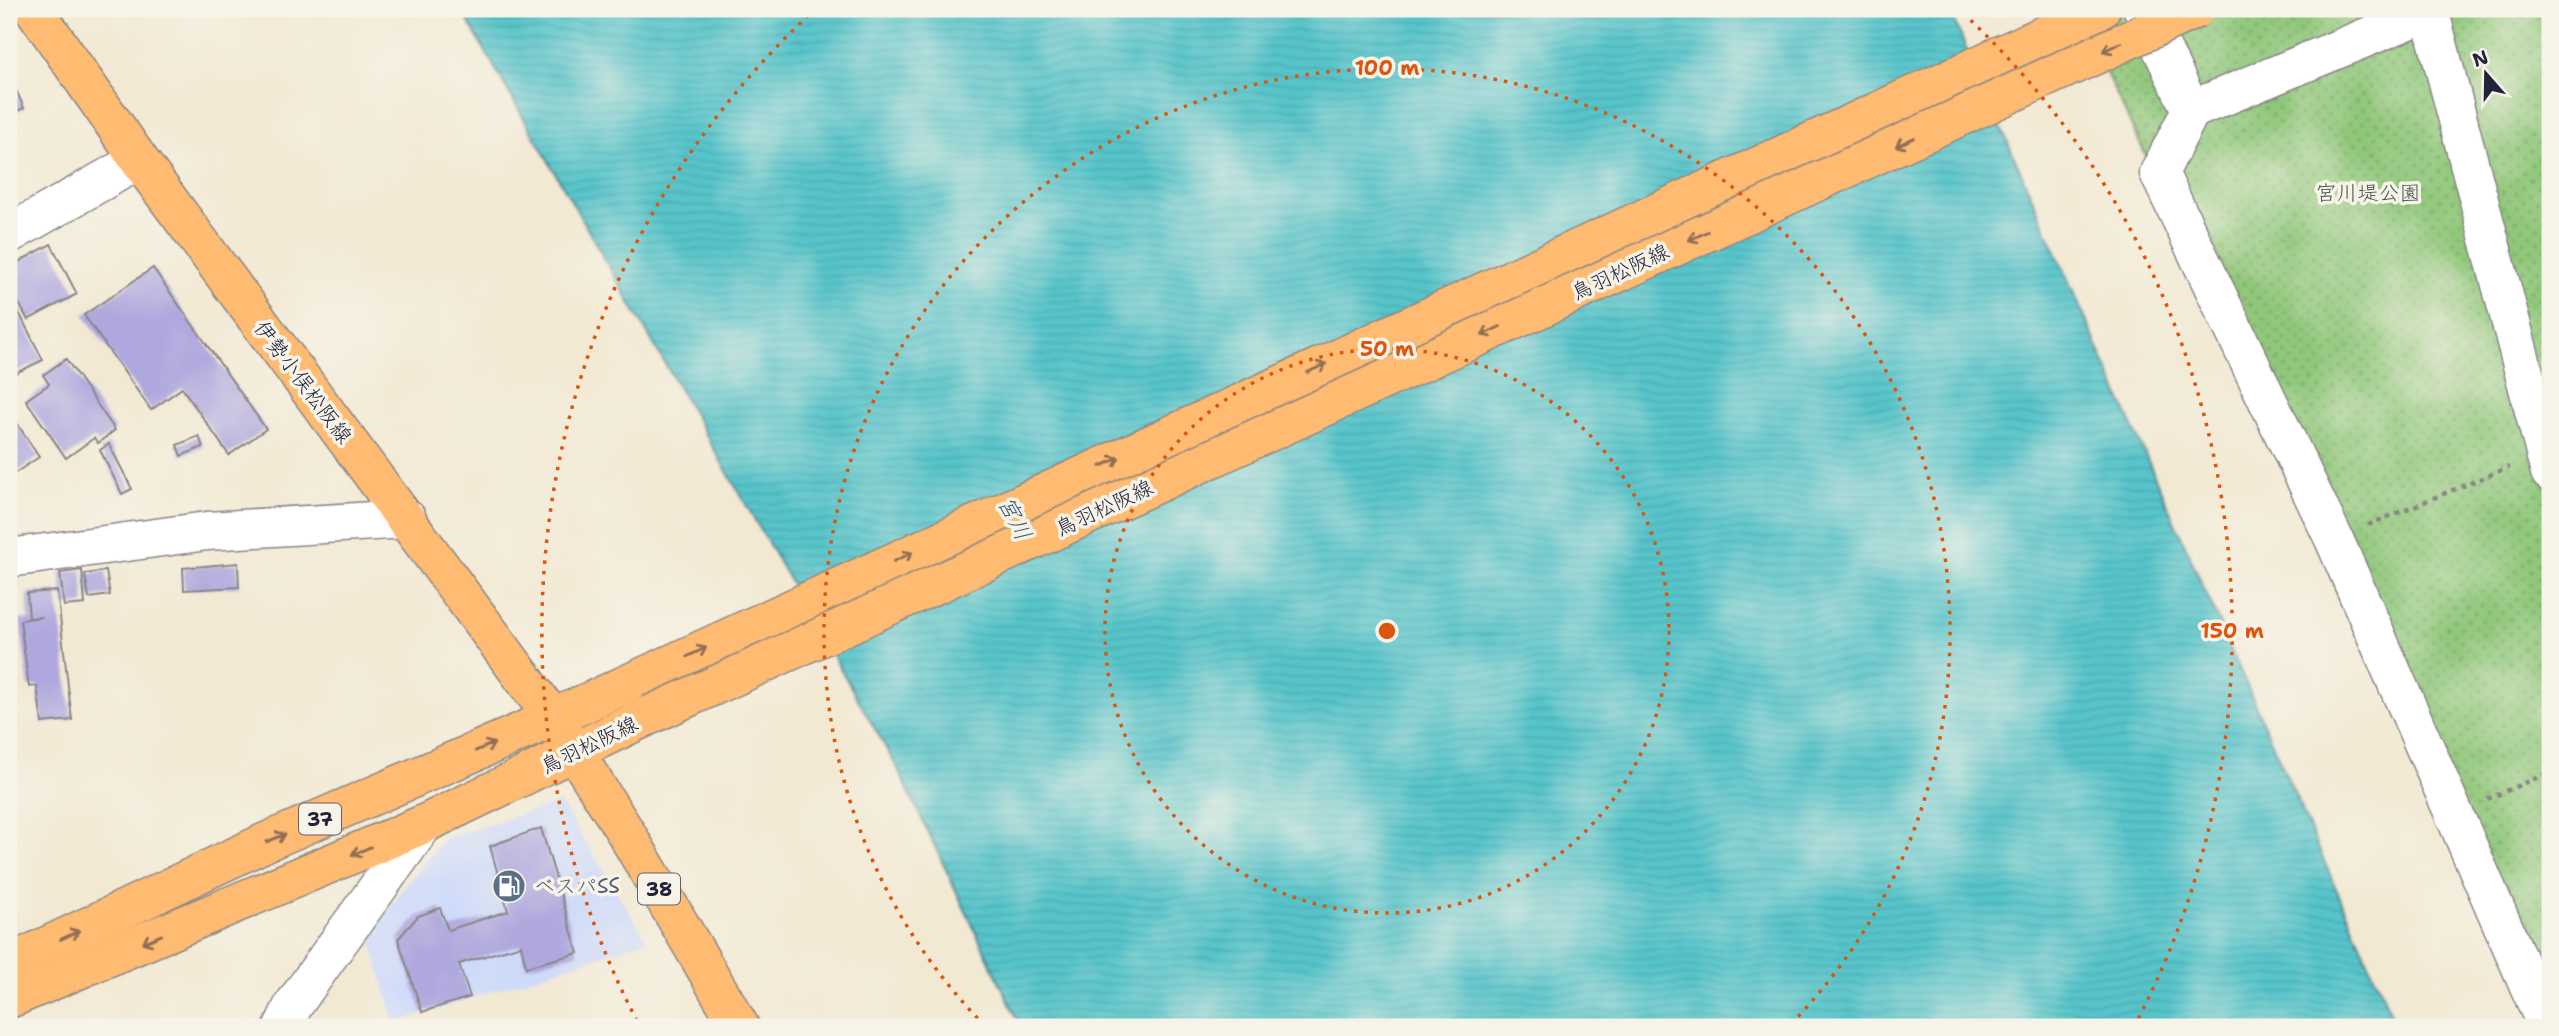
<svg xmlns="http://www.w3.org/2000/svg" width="2559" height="1036" viewBox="0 0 2559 1036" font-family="'Shantell Sans','Klee One',sans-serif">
  <defs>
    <pattern id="grass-dots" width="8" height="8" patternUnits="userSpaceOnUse" patternTransform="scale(1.75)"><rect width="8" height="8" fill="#90c77a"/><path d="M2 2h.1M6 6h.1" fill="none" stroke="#75a165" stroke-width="1.8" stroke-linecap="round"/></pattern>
    <pattern id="water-rules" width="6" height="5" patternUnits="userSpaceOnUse" patternTransform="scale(1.75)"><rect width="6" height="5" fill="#57c5cb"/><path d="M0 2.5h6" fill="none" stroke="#4ba9af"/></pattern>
  </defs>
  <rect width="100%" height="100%" fill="#f7f3e8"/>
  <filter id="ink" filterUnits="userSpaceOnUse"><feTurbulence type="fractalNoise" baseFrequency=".0143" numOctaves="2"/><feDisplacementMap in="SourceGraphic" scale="14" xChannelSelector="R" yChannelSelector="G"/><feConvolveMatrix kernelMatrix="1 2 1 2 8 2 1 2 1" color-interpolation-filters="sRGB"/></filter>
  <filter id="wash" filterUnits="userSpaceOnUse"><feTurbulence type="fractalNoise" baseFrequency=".00686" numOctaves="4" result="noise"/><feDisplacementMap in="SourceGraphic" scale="28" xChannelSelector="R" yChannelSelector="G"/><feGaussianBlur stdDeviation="1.57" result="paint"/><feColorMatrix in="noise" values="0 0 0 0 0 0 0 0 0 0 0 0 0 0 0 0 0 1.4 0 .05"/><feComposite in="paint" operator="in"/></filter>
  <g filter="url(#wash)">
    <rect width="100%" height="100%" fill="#f2e9d3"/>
    <path fill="#cedafa" d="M560,802L647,940L395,1023L369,934L443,839Z"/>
    <path fill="url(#grass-dots)" stroke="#59745a" stroke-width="2" d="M2075,9H2546L2550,22V1027L2212,292Z"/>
    <path fill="url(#water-rules)" stroke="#3c7483" stroke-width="2" d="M461,9H1949L2397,1027H1021L898,769Z"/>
    <g id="blocks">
      <g fill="#afa8de">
        <path d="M9,74L24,108L9,115Z"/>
        <path d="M51,244L77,294L28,320L9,285V267Z"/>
        <path d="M153,268L266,429L229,455L182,388L151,410L84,315Z"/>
        <path d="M11,297L43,360L12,375L9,368V360L14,358L9,347V298Z"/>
        <path d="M66,359L115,430L98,443L94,438L66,458L26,400L49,384L43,375Z"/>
        <path d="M9,411L39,457L9,477Z"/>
        <path d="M199,436L203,447L181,456L177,445Z"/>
        <path d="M109,444L132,489L122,494L100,450Z"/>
        <path d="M238,563L239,587L184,590L183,568Z"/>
        <path d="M82,570L85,604L64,606L60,573Z"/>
        <path d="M106,571L110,595L89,598L85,574Z"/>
        <path d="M57,591L72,720L42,723L37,686L29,687L20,620L42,617L29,618L27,593Z"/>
        <path d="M541,828L578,953L526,967L521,945L459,964L470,997L422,1012L398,939L418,916L440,908L448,930L508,911L490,846Z"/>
      </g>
    </g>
  </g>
  <g filter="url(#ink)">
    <use href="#blocks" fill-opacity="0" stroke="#8a8687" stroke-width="2"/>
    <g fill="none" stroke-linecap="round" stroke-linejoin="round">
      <defs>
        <g id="minor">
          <path d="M2143,9L2191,110"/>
          <path d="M2429,9L2550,472"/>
          <path d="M2430,11L2191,110L2159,173L2334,539L2547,1027"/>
          <path d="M9,234L139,160"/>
          <path d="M9,558L207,531L407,519"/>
          <path d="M283,1027L293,1006L329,955L424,824"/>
        </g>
        <g id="major">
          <path d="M34,9L139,160L553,718L626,833L740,1027"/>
          <path d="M9,964L266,842L553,718L2101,9"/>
          <path d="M9,999L424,824L650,715"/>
        </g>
      </defs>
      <use href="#minor" stroke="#8a8687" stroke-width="41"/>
      <use href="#major" stroke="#8a8687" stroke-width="41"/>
      <g stroke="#8a8687" stroke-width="4.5" stroke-dasharray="5 5" stroke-linecap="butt">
        <path d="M2368,525L2509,467"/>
        <path d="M2487,799L2550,772"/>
      </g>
      <use href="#minor" stroke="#fff" stroke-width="38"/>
      <use href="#major" stroke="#febb71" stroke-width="38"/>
      <defs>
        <path id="major-bridge" d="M650,715L2196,9"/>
      </defs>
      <use href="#major-bridge" stroke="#8a8687" stroke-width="41" stroke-linecap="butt"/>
      <use href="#major-bridge" stroke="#febb71" stroke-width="38"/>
    </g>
    <defs><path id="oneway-shaft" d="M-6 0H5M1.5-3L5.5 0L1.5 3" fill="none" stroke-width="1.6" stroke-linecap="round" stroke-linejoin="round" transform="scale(1.75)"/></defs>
    <g stroke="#906e56">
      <use href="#oneway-shaft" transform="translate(2112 47) rotate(155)"/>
      <use href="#oneway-shaft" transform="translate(1905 142) rotate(155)"/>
      <use href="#oneway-shaft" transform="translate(1698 236) rotate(155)"/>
      <use href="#oneway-shaft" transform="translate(1491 331) rotate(155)"/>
      <use href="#oneway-shaft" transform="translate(1317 368) rotate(-25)"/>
      <use href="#oneway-shaft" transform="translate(1110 462) rotate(-25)"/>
      <use href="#oneway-shaft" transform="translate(903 557) rotate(-25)"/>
      <use href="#oneway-shaft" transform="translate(697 652) rotate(-25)"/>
      <use href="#oneway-shaft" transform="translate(485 747) rotate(-23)"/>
      <use href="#oneway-shaft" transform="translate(276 838) rotate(-23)"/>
      <use href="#oneway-shaft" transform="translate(361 851) rotate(157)"/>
      <use href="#oneway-shaft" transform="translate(70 935) rotate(-25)"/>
      <use href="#oneway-shaft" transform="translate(152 939) rotate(157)"/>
    </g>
  </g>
  <g fill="none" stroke="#de560e" stroke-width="3.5" stroke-dasharray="3.5 7">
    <circle cx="1387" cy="631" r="282"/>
    <path d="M985 1026A563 563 0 1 1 1789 1026"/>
    <path d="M637 1021A845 845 0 0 1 811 13M1963 13A845 845 0 0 1 2137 1021"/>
  </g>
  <defs>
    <symbol id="fuel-disc" viewBox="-11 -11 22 22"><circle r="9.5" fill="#5c6f8a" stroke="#f7f3e8"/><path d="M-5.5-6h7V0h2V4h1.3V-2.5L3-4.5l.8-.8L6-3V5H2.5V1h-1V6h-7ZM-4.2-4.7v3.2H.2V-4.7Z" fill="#fff"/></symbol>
  </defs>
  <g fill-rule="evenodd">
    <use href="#fuel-disc" x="490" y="867" width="38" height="38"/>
  </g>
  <g text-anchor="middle" stroke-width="7" stroke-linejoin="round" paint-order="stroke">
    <g fill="#f7f3e8" stroke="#62616f" stroke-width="2">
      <rect x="299" y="803.5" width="42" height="31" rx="5"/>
      <rect x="638" y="873.5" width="42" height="31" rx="5"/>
    </g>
    <g font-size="19" font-weight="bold" fill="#22223b">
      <text x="320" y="826">37</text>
      <text x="659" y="896">38</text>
    </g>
    <g font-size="21" fill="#43544e" stroke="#f7f3e8">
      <text x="2368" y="200">宮川堤公園</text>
    </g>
    <g font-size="21" fill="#22223b" stroke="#f7f3e8">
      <text transform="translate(1620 272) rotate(-25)" y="7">鳥羽松阪線</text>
      <text transform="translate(303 382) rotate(53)" y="7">伊勢小俣松阪線</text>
      <text transform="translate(1104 508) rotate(-25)" y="7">鳥羽松阪線</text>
      <text transform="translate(589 745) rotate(-26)" y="7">鳥羽松阪線</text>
    </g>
    <g font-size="21" fill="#4e5e75" stroke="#f7f3e8" text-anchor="start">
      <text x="534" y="893">ベスパSS</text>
    </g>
    <g font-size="23" font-style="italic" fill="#355b6d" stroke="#f7f3e8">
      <text transform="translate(1015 518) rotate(63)" y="8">宮川</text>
    </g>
  </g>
  <circle cx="1387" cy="631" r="10" fill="#de560e" stroke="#f7f3e8" stroke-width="3.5"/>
  <g font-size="21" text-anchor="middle" font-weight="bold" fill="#de560e" stroke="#f7f3e8" stroke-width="7" stroke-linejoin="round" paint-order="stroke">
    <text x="1387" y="75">100 m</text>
    <text x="1387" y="356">50 m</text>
    <text x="2232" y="638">150 m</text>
  </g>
  <rect width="2559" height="1036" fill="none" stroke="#f7f3e8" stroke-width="35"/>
  <g transform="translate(2486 74) rotate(340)" stroke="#f7f3e8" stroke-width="5" paint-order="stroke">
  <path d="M0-5L12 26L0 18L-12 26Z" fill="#22223b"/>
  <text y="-10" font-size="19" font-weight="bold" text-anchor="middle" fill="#22223b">N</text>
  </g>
</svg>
